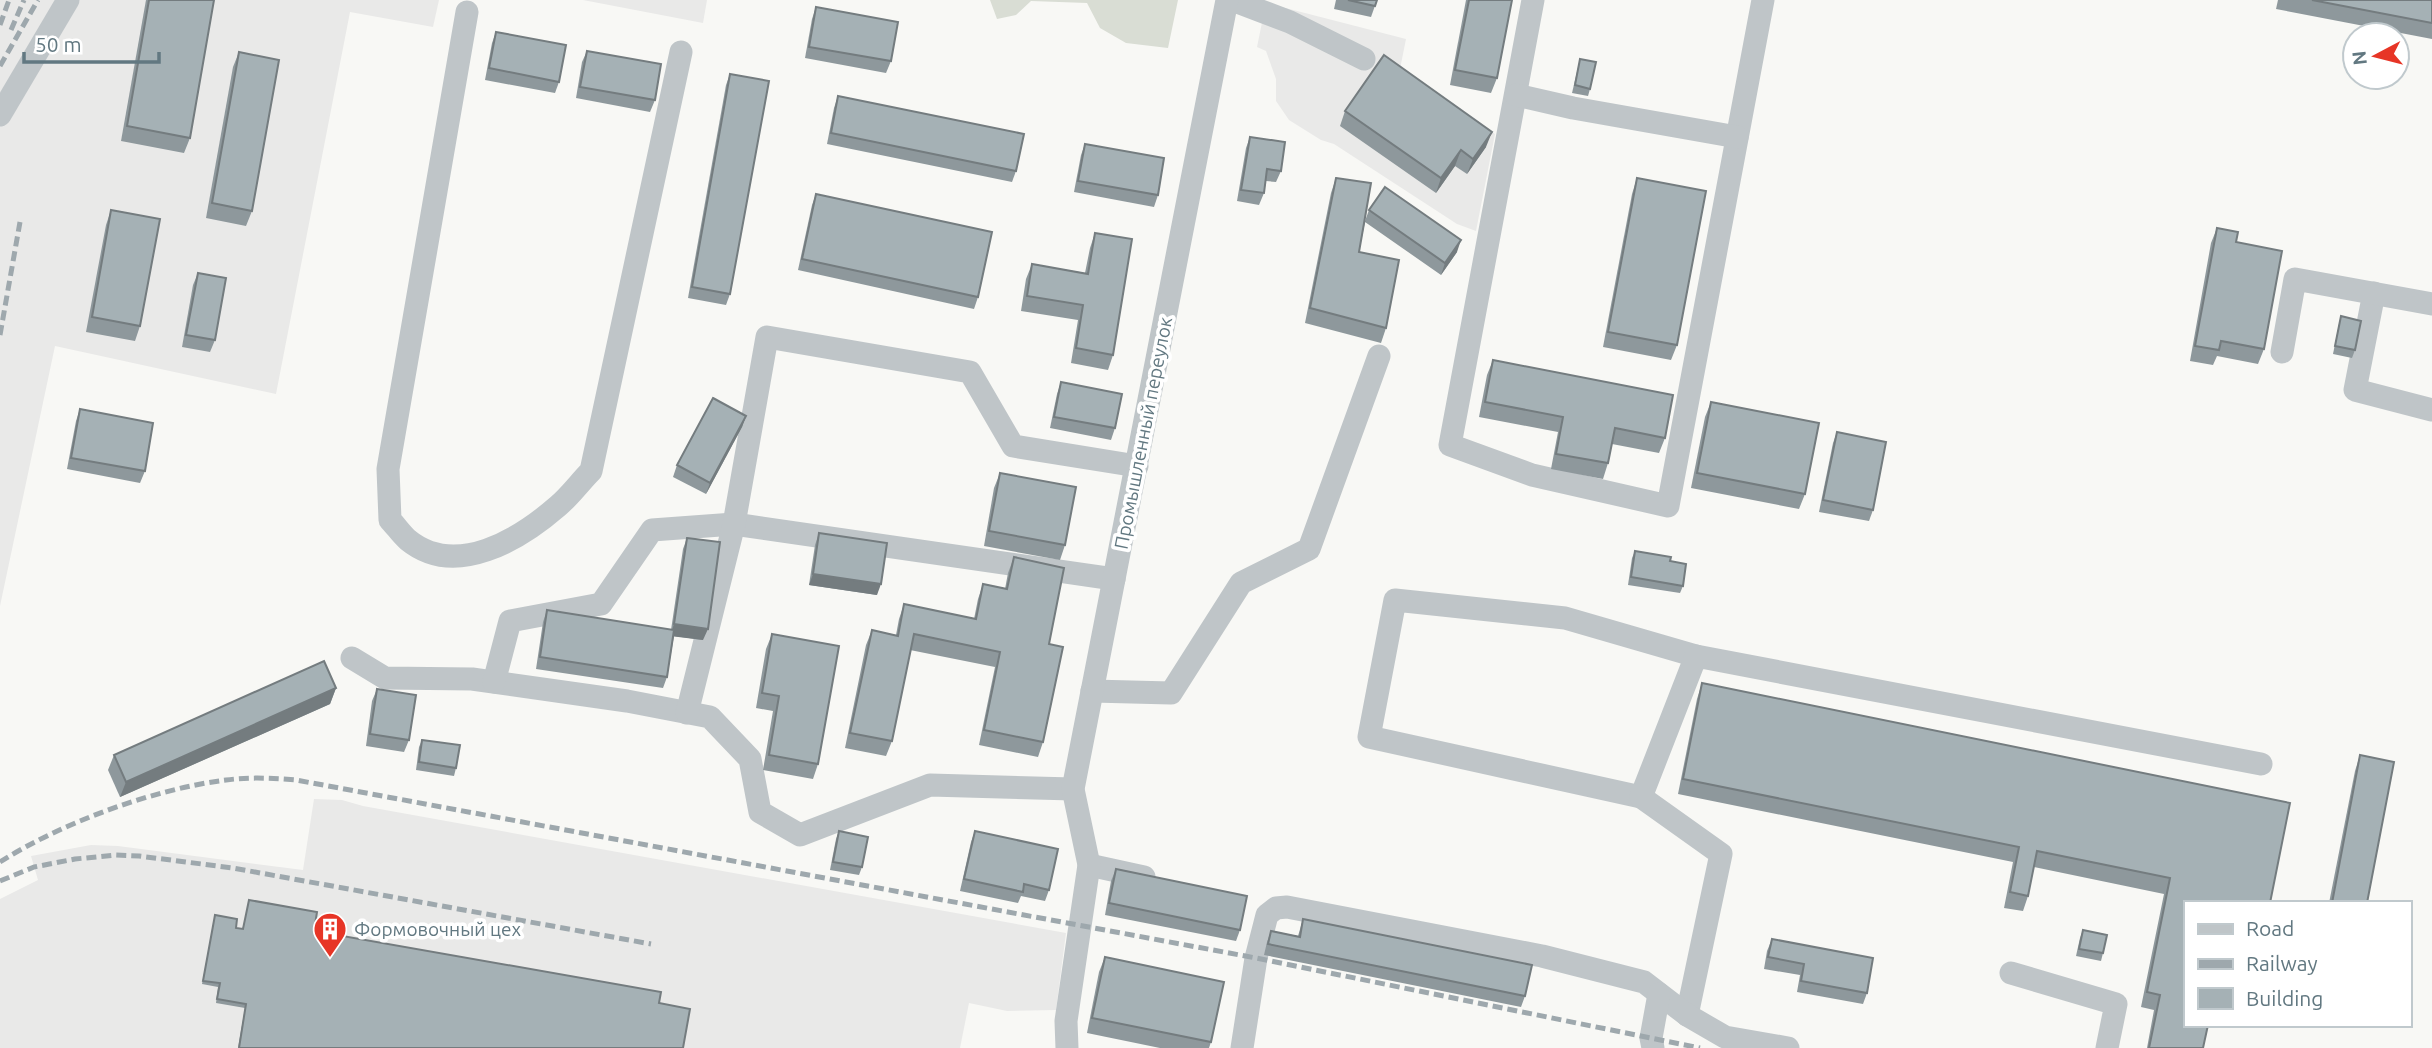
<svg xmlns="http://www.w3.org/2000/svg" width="2432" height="1048" viewBox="0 0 2432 1048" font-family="Ubuntu,sans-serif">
  <rect width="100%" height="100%" fill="#f8f8f5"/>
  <g fill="#e9e9e8">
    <path d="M0,0H439L433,27L350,12L276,394L55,346L0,606Z"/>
    <path d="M583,0H707L703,23Z"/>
    <path d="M1266,3L1406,39L1400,69L1495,134L1476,231L1457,224L1334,144L1321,140L1289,120L1276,101V79L1266,51L1257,47Z"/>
    <path d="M314,799L342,800L363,806L1066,933L1056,1010L1007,1011L969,1003L960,1048H0V899L38,880L31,856L91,845L118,846L303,870Z"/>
  </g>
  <path fill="#d9ddd4" d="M990,0H1178L1168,48L1126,43L1100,28L1087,3L1031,1L1016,15L997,19Z"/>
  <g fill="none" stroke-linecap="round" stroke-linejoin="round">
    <g stroke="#bfc5c8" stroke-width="23">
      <path d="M1232,0L1290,22L1364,59"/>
      <path d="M1533,0L1450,445L1532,475L1668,506L1763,0"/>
      <path d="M467,12L388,469L390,520C396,526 401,534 408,540C456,579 520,539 558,506C570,496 580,482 591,471L681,52"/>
      <path d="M1516,95L1573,108L1737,137"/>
      <path d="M0,115L68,0"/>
      <path d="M2374,293L2355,390L2432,410"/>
      <path d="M2282,352L2295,279L2432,304"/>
      <path d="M352,658L385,678L472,679L627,701L710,717L750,759L760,812L800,835L930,785L1073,789"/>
      <path d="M494,682L510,621L601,604L652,530L734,524L1114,579"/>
      <path d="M1092,691L1171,693L1241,583L1309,549L1379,356"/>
      <path d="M687,713L734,524L767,337L970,372L1013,446L1137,466"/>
      <path d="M1641,797L1369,737L1395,600L1565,618L1696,656"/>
      <path d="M1089,865L1144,877"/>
      <path d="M2011,973L2116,1004L2107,1048"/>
      <path d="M1687,1015L1721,854L1641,797L1696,656L2261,764"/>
      <path d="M1067,1048L1066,1021L1089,865L1073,789L1227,0"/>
      <path d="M1242,1048L1256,958L1267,915L1276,908L1287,907L1542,956L1644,982L1687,1015L1725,1037L1788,1048"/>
      <path d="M1653,1048L1651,1038L1659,994"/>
    </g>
    <g stroke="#9ea8ad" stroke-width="5" stroke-dasharray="10 5" stroke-linecap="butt">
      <path d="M0,25L9,0"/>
      <path d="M11,30L24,0"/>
      <path d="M0,66L38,0"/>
      <path d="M0,335L20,222"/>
      <path d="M0,862C61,823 154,789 226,780C249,777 272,778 296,780L1256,958L1700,1048"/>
      <path d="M0,881L34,867L75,859L116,855L139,856L233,868L651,944"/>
    </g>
  </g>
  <g fill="#8e989c">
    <path d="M146,0H214L190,138L184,153L121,141Z"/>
    <path d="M1336,0H1377L1371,17L1334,9Z"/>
    <path d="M1466,0H1512L1497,78L1491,93L1450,85Z"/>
    <path d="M2278,0H2432V39L2276,9Z"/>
    <path d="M816,7L891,61L886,73L805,58L812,19Z"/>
    <path d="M496,32L559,82L555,93L485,80L492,43Z"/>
    <path d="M587,51L655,100L650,112L576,98L582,62Z"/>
    <path d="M239,52L252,211L246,226L206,218L233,67Z"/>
    <path d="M1580,59L1590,89L1588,96L1572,93Z"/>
    <path d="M730,74V294L726,305L688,298L726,85Z"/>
    <path d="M838,96L1016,171L1012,182L827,144L834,108Z"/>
    <path d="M1345,111L1486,147L1467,174L1455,166L1436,193L1340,126Z"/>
    <path d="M1250,137L1281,171L1276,182L1266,181L1264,193L1259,205L1237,201L1246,148Z"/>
    <path d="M1085,144L1158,195L1154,207L1074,192L1081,155Z"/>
    <path d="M1336,178L1365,221L1369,210L1457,252L1441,275L1365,222L1359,252L1386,328L1381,343L1305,323L1331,193Z"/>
    <path d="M1637,178L1677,345L1671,360L1603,347L1632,194Z"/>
    <path d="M816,194L978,297L974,309L798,270L812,205Z"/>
    <path d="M111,210L140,326L135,341L86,332L106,225Z"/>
    <path d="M2217,228L2236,242L2264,349L2258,364L2217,356L2213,365L2190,361L2211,243Z"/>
    <path d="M1095,233L1113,355L1108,370L1071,363L1078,320L1021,311L1026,279L1032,264L1085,273L1090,248Z"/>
    <path d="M198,273L215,340L210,352L182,347L193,285Z"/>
    <path d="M2341,316L2355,350L2352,358L2333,354L2339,324Z"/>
    <path d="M1493,360L1665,438L1659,453L1612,444L1608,463L1603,479L1551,469L1558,432L1479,417L1487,375Z"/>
    <path d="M1061,382L1115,428L1111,440L1050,428L1057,394Z"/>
    <path d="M1711,402L1805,494L1799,509L1691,488L1705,417Z"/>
    <path d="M80,409L145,471L140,483L67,469L76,421Z"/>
    <path d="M746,416L742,427L706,494L673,477L677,465Z"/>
    <path d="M1837,432L1873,510L1869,521L1819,512L1833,443Z"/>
    <path d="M1000,473L1065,545L1060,560L984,546L994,488Z"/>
    <path d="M819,533L877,595L809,585L815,545Z"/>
    <path d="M687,538L703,640L674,636L667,677L663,688L536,669L543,622L547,610L671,630L683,549Z"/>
    <path d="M1635,551L1683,586L1680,593L1628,585L1632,558Z"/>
    <path d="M1014,557L1049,644L1043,742L1038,757L979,745L995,667L910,650L892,741L886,756L845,748L866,645L872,630L896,635L899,619L904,604L974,619L978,599L983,584L1005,589L1008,573Z"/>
    <path d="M772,634L818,764L813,779L763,770L773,711L756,708L766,649Z"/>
    <path d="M1702,683L2290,803L2185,903L2203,1048H2147L2154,1010L2141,1007L2164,894L2034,867L2028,896L2023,911L2004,908L2013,862L1678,794L1697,699Z"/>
    <path d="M336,688L330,704L120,797L108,770L114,755Z"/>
    <path d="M377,689L409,740L404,752L366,746L372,701Z"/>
    <path d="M422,740L456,768L454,776L416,770L419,747Z"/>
    <path d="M2360,755L2367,903H2329L2355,771Z"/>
    <path d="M839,831L862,867L859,875L830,870L836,839Z"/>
    <path d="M975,831L1049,890L1045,901L1021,896L1018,903L960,891L971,842Z"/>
    <path d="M1116,869L1240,930L1236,941L1105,915L1111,881Z"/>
    <path d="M249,900L314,931L659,1003L683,1048H238L245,1008L216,1003L218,987L202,984L215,915L236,928L243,929Z"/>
    <path d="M1303,919L1525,996L1521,1007L1264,955L1267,942L1271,931L1298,936Z"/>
    <path d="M2083,930L2103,953L2101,961L2076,956L2080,938Z"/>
    <path d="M1772,939L1867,993L1863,1004L1797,992L1800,975L1764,969L1767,951Z"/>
    <path d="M1105,957L1211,1042L1209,1048H1160L1087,1033L1099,972Z"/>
  </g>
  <g fill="#747c7f">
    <path d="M1492,132L1486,147L1467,174L1473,159Z"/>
    <path d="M1461,150L1455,166L1436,193L1441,178Z"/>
    <path d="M1461,240L1457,252L1441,275L1445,263Z"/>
    <path d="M746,416L742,427L706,494L710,483Z"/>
    <path d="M813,574L881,584L877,595L809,585Z"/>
    <path d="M674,624L708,629L703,640L670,636Z"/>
    <path d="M336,688L330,704L120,797L126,782Z"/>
  </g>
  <g fill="#a5b1b5" stroke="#747c7f" stroke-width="2">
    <path d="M149,0H214L190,138L127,126Z"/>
    <path d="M1348,0H1377L1375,6Z"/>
    <path d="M1469,0H1512L1497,78L1455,70Z"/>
    <path d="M2312,0H2432V23Z"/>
    <path d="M816,7L898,22L891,61L809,47Z"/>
    <path d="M496,32L566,45L559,82L489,68Z"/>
    <path d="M587,51L661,64L655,100L580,87Z"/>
    <path d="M239,52L279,60L252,211L212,203Z"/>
    <path d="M1384,55L1492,132L1473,159L1461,150L1441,178L1345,111Z"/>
    <path d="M1580,59L1596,62L1590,89L1575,85Z"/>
    <path d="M730,74L769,81L730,294L692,287Z"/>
    <path d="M838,96L1024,134L1016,171L831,133Z"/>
    <path d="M1250,137L1285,142L1281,171L1267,169L1264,193L1241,190Z"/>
    <path d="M1085,144L1164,158L1158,195L1078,181Z"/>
    <path d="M1336,178L1371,183L1359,252L1399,260L1386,328L1310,308Z"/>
    <path d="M1637,178L1706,191L1677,345L1608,332Z"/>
    <path d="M1385,187L1461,240L1445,263L1369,210Z"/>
    <path d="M816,194L992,232L978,297L802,259Z"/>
    <path d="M111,210L160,219L140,326L92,317Z"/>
    <path d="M2217,228L2238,232L2236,242L2282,251L2264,349L2221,341L2219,350L2195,346Z"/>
    <path d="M1095,233L1132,239L1113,355L1076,348L1083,305L1027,296L1032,264L1088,274Z"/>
    <path d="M198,273L226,278L215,340L186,335Z"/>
    <path d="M2341,316L2361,321L2355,350L2335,346Z"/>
    <path d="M1493,360L1673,395L1665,438L1615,428L1608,463L1556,454L1563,417L1485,402Z"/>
    <path d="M1061,382L1122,394L1115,428L1054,417Z"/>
    <path d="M713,398L746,416L710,483L677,465Z"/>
    <path d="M1711,402L1819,423L1805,494L1697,473Z"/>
    <path d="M80,409L153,423L145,471L71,458Z"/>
    <path d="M1837,432L1886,442L1873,510L1823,500Z"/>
    <path d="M1000,473L1076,487L1065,545L989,531Z"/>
    <path d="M819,533L887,543L881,584L813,574Z"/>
    <path d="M687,538L720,542L708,629L674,624Z"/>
    <path d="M1635,551L1671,557L1670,561L1686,564L1683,586L1631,577Z"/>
    <path d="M1014,557L1064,568L1049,644L1063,647L1043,742L984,730L1000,652L914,634L892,741L850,733L872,630L898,636L904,604L976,619L983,584L1007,589Z"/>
    <path d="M547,610L674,630L667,677L540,657Z"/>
    <path d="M772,634L839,646L818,764L769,755L779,696L762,693Z"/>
    <path d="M324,661L336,688L126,782L114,755Z"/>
    <path d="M1702,683L2290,803L2270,903H2185V1025H2208L2203,1048H2149L2160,995L2147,992L2170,878L2037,851L2028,896L2010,892L2019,847L1683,779Z"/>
    <path d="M377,689L416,695L409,740L370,734Z"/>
    <path d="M422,740L460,745L456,768L419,762Z"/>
    <path d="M2360,755L2394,762L2367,903H2332Z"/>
    <path d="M839,831L868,837L862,867L833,862Z"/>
    <path d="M975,831L1058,849L1049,890L1024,884L1023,892L964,879Z"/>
    <path d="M1116,869L1247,896L1240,930L1109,903Z"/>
    <path d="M249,900L317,912L314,931L661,992L659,1003L690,1009L683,1048H239L246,1004L217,999L220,983L203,981L215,915L237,919L236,928L243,929Z"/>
    <path d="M1303,919L1532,965L1525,996L1268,944L1271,931L1300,937Z"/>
    <path d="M2083,930L2107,935L2103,953L2079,949Z"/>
    <path d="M1772,939L1873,958L1867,993L1801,981L1804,964L1768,957Z"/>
    <path d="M1105,957L1224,982L1211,1042L1092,1018Z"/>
  </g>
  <defs>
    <symbol id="building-pin" viewBox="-11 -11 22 30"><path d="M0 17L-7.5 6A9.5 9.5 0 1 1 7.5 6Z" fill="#e73526" stroke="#fff"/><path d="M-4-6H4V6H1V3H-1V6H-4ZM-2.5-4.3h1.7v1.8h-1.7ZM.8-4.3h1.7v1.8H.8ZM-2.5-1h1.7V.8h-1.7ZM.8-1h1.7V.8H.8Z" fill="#fff"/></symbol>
  </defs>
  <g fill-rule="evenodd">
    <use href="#building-pin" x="311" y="910" width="38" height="52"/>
  </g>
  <g text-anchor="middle" stroke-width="7" stroke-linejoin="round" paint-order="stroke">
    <g font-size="19" fill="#627881" stroke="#fff">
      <text transform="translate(1143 433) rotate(-79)" y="7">Промышленный переулок</text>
    </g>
    <g font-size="19" fill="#627881" stroke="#fff" text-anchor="start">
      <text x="354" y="936">Формовочный цех</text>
    </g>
  </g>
  <rect x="2184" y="901" width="228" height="126" fill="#ffffff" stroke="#c0c9cd" stroke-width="2"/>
  <rect x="2198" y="924" width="35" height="10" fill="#bfc5c8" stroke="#c0c9cd" stroke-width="2"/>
  <text x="2246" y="936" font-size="21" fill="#627881">Road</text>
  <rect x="2198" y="959" width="35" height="10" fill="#9ea8ad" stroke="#c0c9cd" stroke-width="2"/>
  <text x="2246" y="971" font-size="21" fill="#627881">Railway</text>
  <rect x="2198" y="988" width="35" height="21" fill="#a5b1b5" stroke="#c0c9cd" stroke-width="2"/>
  <text x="2246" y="1006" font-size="21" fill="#627881">Building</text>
  <g transform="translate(2376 56) rotate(263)"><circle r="33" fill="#ffffff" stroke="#c0c9cd" stroke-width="2"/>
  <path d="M0-5L12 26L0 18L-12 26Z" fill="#e73526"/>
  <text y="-10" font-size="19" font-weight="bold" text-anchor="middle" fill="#627881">N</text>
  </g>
  <path d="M24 52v10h135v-10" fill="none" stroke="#627881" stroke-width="3.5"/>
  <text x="35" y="52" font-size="21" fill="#627881" stroke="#ffffff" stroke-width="5" paint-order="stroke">50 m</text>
</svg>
